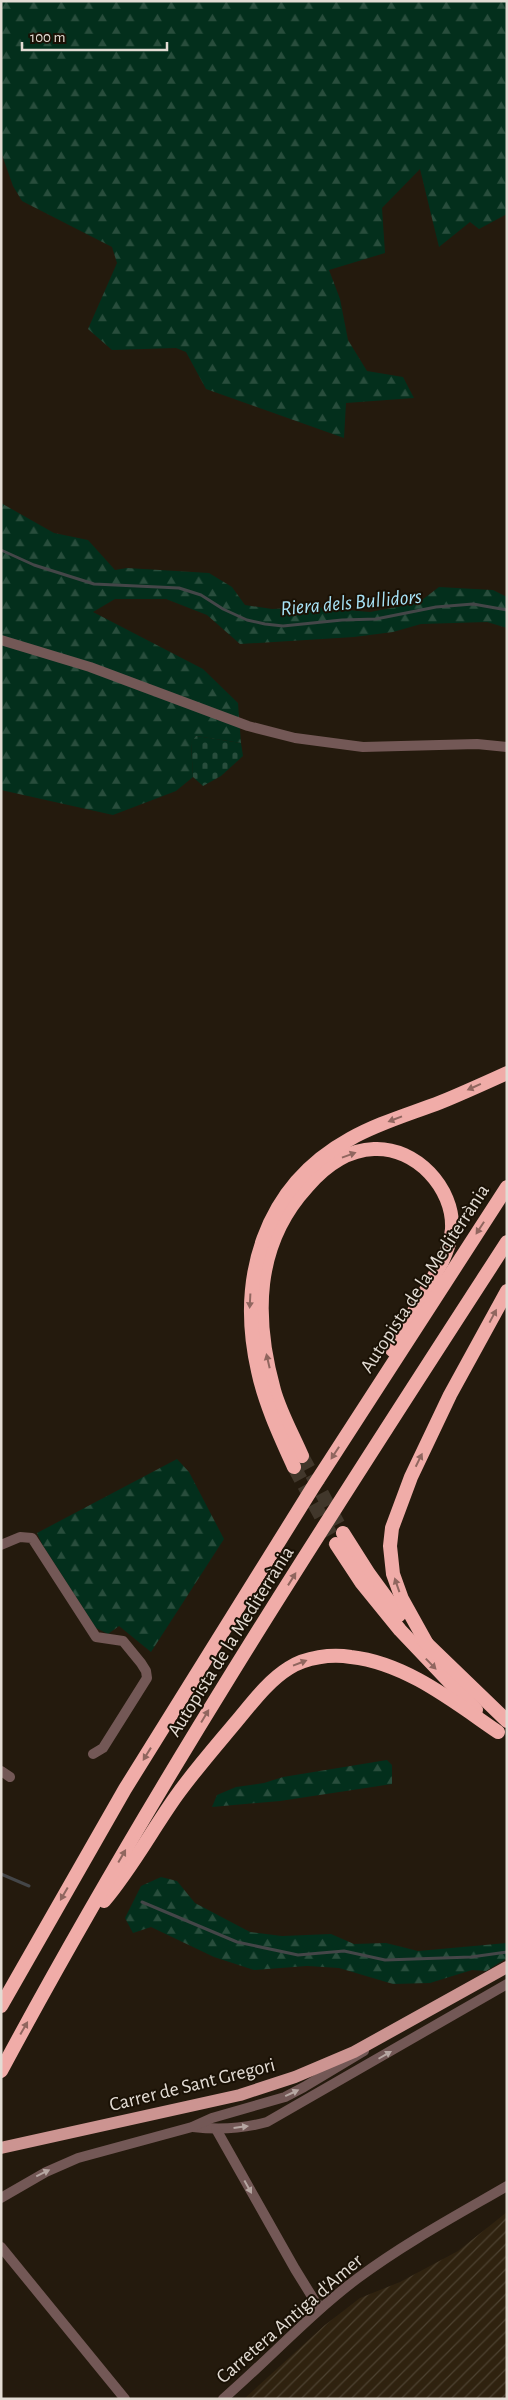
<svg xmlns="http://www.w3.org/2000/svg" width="508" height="2400" viewBox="0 0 508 2400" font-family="'Alegreya Sans',sans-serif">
  <defs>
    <pattern id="industrial-furrows" width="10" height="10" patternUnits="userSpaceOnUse" patternTransform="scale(1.25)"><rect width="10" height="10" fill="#2f220f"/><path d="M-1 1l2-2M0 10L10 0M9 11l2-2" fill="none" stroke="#4d4231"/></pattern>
    <pattern id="forest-firs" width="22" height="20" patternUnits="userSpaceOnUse" patternTransform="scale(1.25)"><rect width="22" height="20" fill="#032f1c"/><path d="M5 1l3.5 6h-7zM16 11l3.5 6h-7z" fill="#284d3c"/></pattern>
    <pattern id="cemetery-stones" width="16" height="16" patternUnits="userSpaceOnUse" patternTransform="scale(1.25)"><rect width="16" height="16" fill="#032f1c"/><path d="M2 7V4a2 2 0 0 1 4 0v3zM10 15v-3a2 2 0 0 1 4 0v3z" fill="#284d3c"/></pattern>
  </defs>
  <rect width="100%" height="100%" fill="#241a0d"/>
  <path fill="url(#industrial-furrows)" d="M507,2212V2399H244L325,2325L360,2298L400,2282L458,2251Z"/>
  <g fill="url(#forest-firs)">
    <path d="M1,1H507V214L479,229L470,222L439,247L420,169L382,208L385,253L329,270L340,299L348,340L367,371L403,377L414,398L346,403L344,438L206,389L186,352L176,348L112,350L88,329L117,263L112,247L22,201L13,186L1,152Z"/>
    <path d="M1,503L54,533L88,540L115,570L127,568L209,573L232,587L245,605L272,609L312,607L370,612L418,603L439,587L493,590L507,597V628L487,622L421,624L393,632L354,637L240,644L207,615L166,599H115L93,612L203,669L238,703L241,743L196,736L191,744L193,777L176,791L113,815L1,790Z"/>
    <path d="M177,1459L189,1472L224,1539L151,1652L119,1626L108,1634L96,1628L42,1544L37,1533Z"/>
    <path d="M387,1760L392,1765V1784L280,1801L212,1807L217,1795L236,1787L264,1783L283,1777Z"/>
    <path d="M161,1877L177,1881L195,1903L250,1932L282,1936L331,1934L354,1944L386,1943L418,1951L507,1943V1958L486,1971L472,1970L430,1983L393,1984L339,1968L307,1966L254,1970L214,1957L151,1927L133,1933L125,1918L141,1886Z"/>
  </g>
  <path fill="url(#cemetery-stones)" d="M196,736L241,743L243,756L221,776L203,786L193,777L191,743Z"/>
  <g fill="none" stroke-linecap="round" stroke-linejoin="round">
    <g stroke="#444648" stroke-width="3">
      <path d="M1,550L34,565L94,584L179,588L201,595L223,609L247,620L265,624L283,626L342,620L376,619L436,607L473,604L507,610"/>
      <path d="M1,1874L29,1886"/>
      <path d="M142,1902L237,1942L298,1955L344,1951L385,1960L471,1957L507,1952"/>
    </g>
    <g stroke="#41372b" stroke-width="14" stroke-dasharray="14 7" stroke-linecap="butt">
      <path d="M302,1456L343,1533"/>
      <path d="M294,1467L336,1544"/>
    </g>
    <g stroke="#735856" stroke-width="10">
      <path d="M1,640L90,667L248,726L295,738L363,747L477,744L507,747"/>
      <path d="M1,1545L20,1537L32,1538L96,1637L123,1641L141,1663L146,1671L147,1678L103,1748L93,1754"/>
      <path d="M1,1771L10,1777"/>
      <path d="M193,2127C219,2130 242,2129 267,2122L507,1984"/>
      <path d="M216,2129L295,2269L316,2303L322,2307"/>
      <path d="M1,2198L46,2172L78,2158L192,2127L212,2118L285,2097L304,2087L364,2051"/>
      <path d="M1,2247L125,2399"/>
      <path d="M223,2399C269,2359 310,2314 358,2278C405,2243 457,2215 507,2186"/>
    </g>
    <path stroke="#cc9491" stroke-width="12" d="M1,2148L240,2095L295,2077L354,2052L507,1967"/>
    <g stroke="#f0aca8" stroke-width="14">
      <path d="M302,1456C293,1435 280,1412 274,1390C254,1318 254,1245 307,1187C324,1167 346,1150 374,1149C416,1147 454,1188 452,1229C451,1241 447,1251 442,1262L392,1350"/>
      <path d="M294,1467C280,1436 265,1404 258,1371C237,1279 263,1187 350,1139C378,1123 410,1114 441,1102C463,1093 485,1083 507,1073"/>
      <path d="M343,1533L369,1574L399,1615"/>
      <path d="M336,1544L361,1582L400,1630L476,1710"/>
      <path d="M421,1638L507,1721"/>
      <path d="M427,1644L402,1599L393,1574L390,1546L392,1528L411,1477L450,1395L507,1291"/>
      <path d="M104,1901C132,1868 152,1830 177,1795C195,1770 216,1746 236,1722C252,1703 268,1681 289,1668C306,1657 331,1654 351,1657C406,1663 454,1702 498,1732"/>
      <path d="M1,2006L125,1789L313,1487L507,1187"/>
      <path d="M1,2071C154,1785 331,1514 507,1242"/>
    </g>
  </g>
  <defs><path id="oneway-solid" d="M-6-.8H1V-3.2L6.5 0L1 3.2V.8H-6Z" transform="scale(1.25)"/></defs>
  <g fill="#90665f">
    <use href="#oneway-solid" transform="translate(474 1087) rotate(156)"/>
    <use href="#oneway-solid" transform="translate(395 1119) rotate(159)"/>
    <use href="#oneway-solid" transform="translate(349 1155) rotate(-20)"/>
    <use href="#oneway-solid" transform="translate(480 1228) rotate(123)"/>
    <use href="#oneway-solid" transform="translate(250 1301) rotate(93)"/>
    <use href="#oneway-solid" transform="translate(493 1316) rotate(-62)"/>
    <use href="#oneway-solid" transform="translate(268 1361) rotate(-103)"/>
    <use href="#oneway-solid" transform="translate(335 1453) rotate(123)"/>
    <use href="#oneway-solid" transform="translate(419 1460) rotate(-64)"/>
    <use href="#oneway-solid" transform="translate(292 1579) rotate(-58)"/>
    <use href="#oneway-solid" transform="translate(397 1585) rotate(-109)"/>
    <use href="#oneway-solid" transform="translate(300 1663) rotate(-21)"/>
    <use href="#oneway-solid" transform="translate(431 1664) rotate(46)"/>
    <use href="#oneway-solid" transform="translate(205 1716) rotate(-59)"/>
    <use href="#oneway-solid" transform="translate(147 1754) rotate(122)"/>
    <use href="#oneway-solid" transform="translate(122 1856) rotate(-60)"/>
    <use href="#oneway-solid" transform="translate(64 1894) rotate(120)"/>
    <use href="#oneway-solid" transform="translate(24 2028) rotate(-60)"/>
  </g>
  <g fill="#b6a7a2">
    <use href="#oneway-solid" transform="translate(385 2055) rotate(-30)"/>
    <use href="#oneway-solid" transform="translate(292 2093) rotate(-25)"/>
    <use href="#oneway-solid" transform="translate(241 2127) rotate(-7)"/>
    <use href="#oneway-solid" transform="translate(43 2173) rotate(-26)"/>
    <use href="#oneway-solid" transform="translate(248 2187) rotate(61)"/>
  </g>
  <g text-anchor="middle" stroke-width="4" stroke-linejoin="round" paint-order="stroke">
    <g font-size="20" fill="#e3dcd4" stroke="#1a1105">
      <text transform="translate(424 1278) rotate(-57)" y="7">Autopista de la Mediterrània</text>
      <text transform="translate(230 1641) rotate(-58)" y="7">Autopista de la Mediterrània</text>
      <text transform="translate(192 2084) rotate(-14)" y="7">Carrer de Sant Gregori</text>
      <text transform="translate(289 2318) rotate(-41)" y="7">Carretera Antiga d'Amer</text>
    </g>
    <g font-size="21" font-style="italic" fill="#a8e3f7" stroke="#1a1105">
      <text transform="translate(351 602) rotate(-5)" y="7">Riera dels Bullidors</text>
    </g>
  </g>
  <rect width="508" height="2400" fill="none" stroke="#e3dcd4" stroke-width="5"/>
  <path d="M22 42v8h145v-8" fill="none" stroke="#e3dcd4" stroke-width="2.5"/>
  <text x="30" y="42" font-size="15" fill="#e3dcd4" stroke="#1a1105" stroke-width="4" paint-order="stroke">100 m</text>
</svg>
